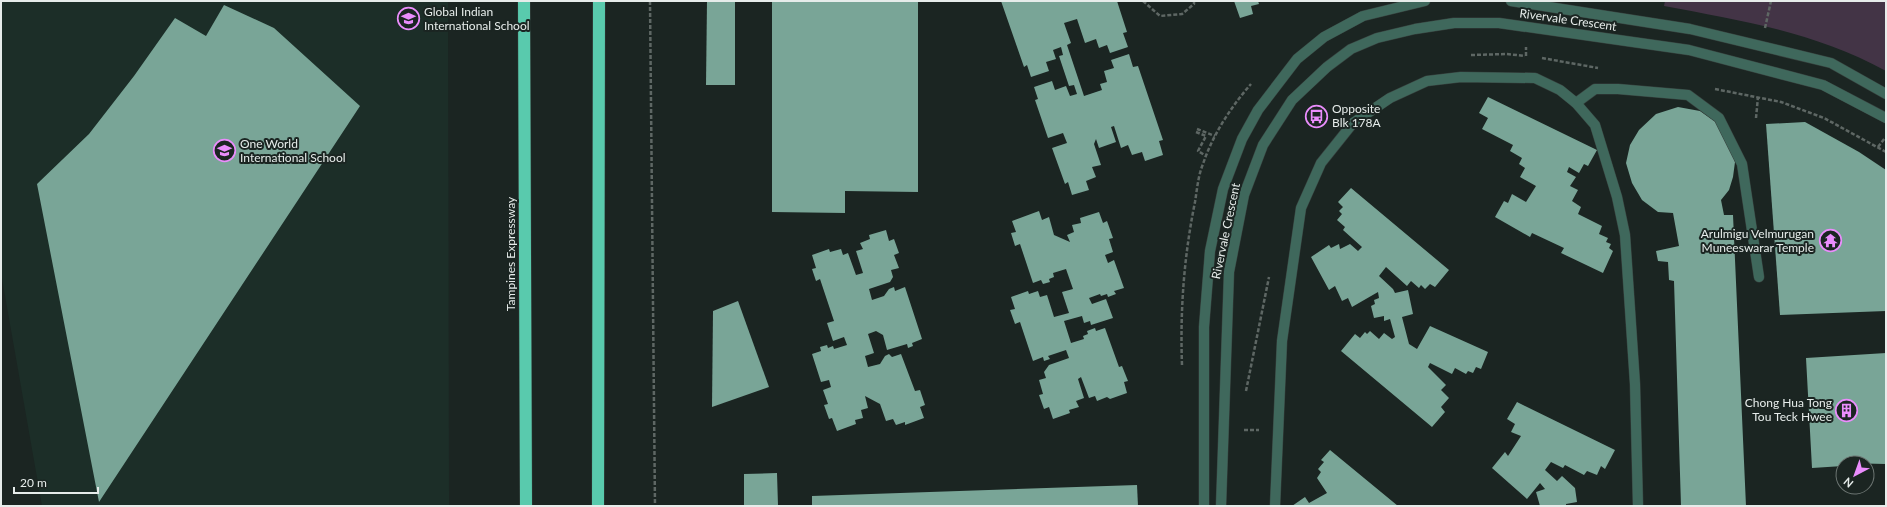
<svg xmlns="http://www.w3.org/2000/svg" width="1887" height="507" viewBox="0 0 1887 507" font-family="Lato,sans-serif">
  <rect width="100%" height="100%" fill="#1b2522"/>
  <path fill="#1c2e28" d="M1,1H448L449,506H42L1,273Z"/>
  <path fill="#433446" d="M1665,1H1886V71C1814,32 1743,21 1664,6Z"/>
  <g fill="#79a597">
    <path d="M707,1H735V85H706Z"/>
    <path d="M772,1H918V192L845,191V213L772,212Z"/>
    <path d="M1001,1H1056L1057,2L1117,1L1127,32L1123,33L1128,47L1110,53L1107,45L1099,48L1096,39L1085,43L1077,19L1064,23L1071,43L1067,45L1084,96L1102,90L1100,84L1107,82L1104,71L1114,68L1111,60L1129,54L1133,67L1138,66L1163,140L1159,141L1163,155L1145,161L1142,152L1132,155L1128,145L1121,148L1114,126L1111,127L1116,142L1099,148L1096,139L1094,144L1101,165L1092,167L1096,177L1086,181L1089,190L1072,195L1068,182L1065,184L1052,148L1067,143L1063,133L1048,138L1035,100L1038,99L1034,87L1052,81L1055,90L1066,86L1070,96L1077,94L1074,85L1069,86L1059,56L1063,55L1061,47L1053,50L1056,59L1046,62L1049,71L1031,77L1027,65L1024,67Z"/>
    <path d="M1234,1H1258L1259,4L1251,6L1253,14L1240,18Z"/>
    <path d="M224,5L274,28L360,106L99,502L37,184L89,134L134,76L175,18L206,36Z"/>
    <path d="M1488,97L1597,150L1588,166L1584,164L1579,173L1569,167L1567,172L1576,177L1570,186L1578,190L1572,201L1581,207L1578,214L1602,226L1599,234L1608,238L1606,242L1611,244L1609,248L1613,251L1603,273L1561,253L1564,248L1532,233L1530,237L1495,217L1504,201L1508,203L1512,194L1526,202L1536,186L1520,177L1525,168L1519,164L1522,158L1510,151L1513,145L1482,129L1488,118L1479,113Z"/>
    <path d="M1678,107L1700,111L1716,122L1732,148L1735,162L1733,177L1729,190L1721,200L1724,215H1733L1746,506H1681L1674,281L1669,280L1668,262L1658,261L1656,251L1679,246L1673,213L1658,212L1642,200L1632,183L1626,163L1630,145L1639,130L1656,114Z"/>
    <path d="M1805,122L1859,152L1886,170V311L1780,315L1766,124Z"/>
    <path d="M1351,188L1449,270L1435,287L1430,284L1425,289L1421,285L1419,288L1411,281L1407,286L1386,267L1379,276L1393,289L1395,293L1408,290L1413,314L1402,317L1409,344L1417,349L1430,326L1488,352L1481,369L1476,367L1473,373L1468,371L1466,374L1455,368L1452,374L1430,363L1428,367L1446,385L1441,390L1449,398L1441,407L1445,412L1432,427L1341,351L1355,334L1360,338L1365,332L1367,334L1370,331L1379,339L1384,333L1392,339L1395,337L1390,319L1384,321V316L1374,318L1371,306L1375,304L1374,300L1379,298L1378,292L1352,307L1348,298L1342,301L1335,286L1329,290L1311,257L1329,245L1331,248L1339,244L1340,249L1350,244L1358,251L1362,247L1343,230L1345,227L1337,220L1342,214L1339,211L1343,207L1338,202Z"/>
    <path d="M1039,211L1042,220L1049,217L1054,235L1070,242L1067,235L1074,232L1072,225L1081,223L1080,218L1099,212L1103,223L1107,221L1113,238L1109,239L1113,252L1105,255L1108,263L1114,260L1124,288L1114,291L1116,294L1108,297L1107,294L1101,296L1100,294L1089,298L1092,304L1106,299L1113,318L1091,325L1090,321L1084,323L1082,316L1064,321L1071,343L1084,339L1083,336L1088,334L1087,331L1095,328L1096,331L1105,328L1119,367L1122,366L1128,381L1124,382L1127,393L1110,399L1107,397L1097,401L1095,396L1089,398L1081,377L1078,379L1084,398L1076,401L1079,407L1069,410L1070,413L1053,419L1049,407L1044,409L1039,395L1043,394L1039,380L1046,378L1044,372L1049,365L1069,358L1066,350L1048,356L1050,359L1044,361L1043,357L1033,361L1020,322L1015,324L1010,310L1015,309L1011,297L1028,291L1029,294L1038,291L1040,297L1047,295L1054,317L1069,313L1062,292L1073,289L1066,269L1053,273L1054,277L1049,279L1050,282L1043,284L1041,280L1033,283L1020,244L1015,246L1011,233L1016,232L1012,221Z"/>
    <path d="M886,230L889,241L894,239L899,253L894,255L899,268L891,270L893,277L890,282L869,289L872,300L884,296L889,289L894,287L895,291L905,287L922,339L912,343L913,346L908,348L907,344L887,350L883,335L876,331L868,334L874,353L865,356L868,367L880,364L885,356L889,354L892,357L901,354L915,391L920,390L925,405L920,407L924,418L905,425V422L896,425L893,419L886,421L880,404L865,396L868,408L861,410L863,418L855,420L856,424L837,431L832,418L829,419L824,405L828,404L823,390L831,387L829,380L821,382L812,354L821,351L820,347L827,345L828,348L833,346L834,349L847,345L844,337L833,341L827,323L834,321L820,279L816,281L812,269L816,268L812,255L829,249L830,252L841,249L843,255L848,253L856,275L863,273L856,251L863,249L860,243L870,239L869,235Z"/>
    <path d="M738,301L769,387L712,407L713,311Z"/>
    <path d="M1886,353V464L1843,463V466L1812,468L1806,358Z"/>
    <path d="M1517,402L1615,450L1605,469L1601,466L1597,475L1587,471L1584,475L1565,465L1563,468L1551,462L1545,470L1557,481L1562,476L1575,488L1577,502L1566,504V506H1540L1536,492L1545,489L1540,483L1527,499L1492,468L1505,452L1508,456L1521,436L1511,432L1515,424L1507,419Z"/>
    <path d="M1330,450L1398,506H1292L1305,497L1309,503L1327,493L1317,478L1321,472L1318,469L1324,462L1321,460Z"/>
    <path d="M777,473L778,506H744V474Z"/>
    <path d="M1137,485L1138,506H812V496Z"/>
  </g>
  <g fill="none" stroke-linecap="round" stroke-linejoin="round">
    <defs>
      <g id="minor">
        <path d="M1511,1L1690,29L1831,63L1886,94"/>
        <path d="M1576,103L1595,89H1618L1688,95L1719,118L1742,164L1759,277"/>
        <path d="M1204,506V327L1210,251L1223,189L1242,139L1258,110L1297,59L1324,37L1363,16L1425,1"/>
        <path d="M1221,506L1229,272L1244,195L1263,145L1292,100L1327,67L1351,49L1377,38L1415,29L1454,23H1499L1689,50L1823,85L1886,118"/>
        <path d="M1275,506L1282,341L1301,208L1321,163L1353,123L1390,98L1427,81L1461,77L1535,78L1560,90L1576,103L1595,125L1617,197L1625,235L1635,384L1638,506"/>
      </g>
      <g id="highway">
        <path d="M524,1L526,506"/>
        <path d="M598,506L599,1"/>
      </g>
    </defs>
    <use href="#minor" stroke="#37413e" stroke-width="11"/>
    <use href="#highway" stroke="#37413e" stroke-width="13"/>
    <g stroke="#5e6764" stroke-width="2.5" stroke-dasharray="4 2" stroke-linecap="butt">
      <path d="M650,1L655,506"/>
      <path d="M1143,1L1160,16L1182,14L1194,4V1"/>
      <path d="M1765,28L1771,1"/>
      <path d="M1471,55L1507,54L1525,56"/>
      <path d="M1526,56V47"/>
      <path d="M1542,58L1598,68"/>
      <path d="M1715,89L1781,102L1824,118L1886,152"/>
      <path d="M1756,118L1758,97"/>
      <path d="M1197,129L1215,136"/>
      <path d="M1196,132L1206,136L1198,151L1206,156"/>
      <path d="M1878,147L1885,138"/>
      <path d="M1182,365C1180,310 1184,256 1195,202C1197,190 1198,176 1203,164C1213,134 1231,107 1251,84"/>
      <path d="M1246,391L1269,277"/>
      <path d="M1244,430H1259"/>
    </g>
    <use href="#minor" stroke="#3f685c" stroke-width="10"/>
    <use href="#highway" stroke="#59caad" stroke-width="12"/>
  </g>
  <defs>
    <symbol id="school-ring" viewBox="-11 -11 22 22"><circle r="9.5" fill="#1b2522" stroke="#ea8dfc" stroke-width="1.5"/><path d="M0-5L7-2L0 1L-7-2ZM-4 1L0 2.5L4 1V4Q0 6-4 4Z" fill="#ea8dfc"/></symbol>
    <symbol id="bus-ring" viewBox="-11 -11 22 22"><circle r="9.5" fill="#1b2522" stroke="#ea8dfc" stroke-width="1.5"/><path d="M-5-6H5V4H4V6H2V4H-2V6H-4V4H-5ZM-3.5-4V0h7V-4ZM-3.5 1.2v1.5H-2V1.2ZM2 1.2v1.5H3.5V1.2Z" fill="#ea8dfc"/></symbol>
    <symbol id="temple-ring" viewBox="-11 -11 22 22"><circle r="9.5" fill="#1b2522" stroke="#ea8dfc" stroke-width="1.5"/><path d="M0-6L5-2H3V0L6.5 2.5H4V6H1.5V3h-3V6H-4V2.5H-6.5L-3 0V-2H-5Z" fill="#ea8dfc"/></symbol>
    <symbol id="building-ring" viewBox="-11 -11 22 22"><circle r="9.5" fill="#1b2522" stroke="#ea8dfc" stroke-width="1.5"/><path d="M-4-6H4V6H1V3H-1V6H-4ZM-2.5-4.3h1.7v1.8h-1.7ZM.8-4.3h1.7v1.8H.8ZM-2.5-1h1.7V.8h-1.7ZM.8-1h1.7V.8H.8Z" fill="#ea8dfc"/></symbol>
  </defs>
  <g fill-rule="evenodd">
    <use href="#school-ring" x="396" y="6" width="25" height="25"/>
    <use href="#bus-ring" x="1304" y="104" width="25" height="25"/>
    <use href="#school-ring" x="212" y="138" width="25" height="25"/>
    <use href="#temple-ring" x="1818" y="228" width="25" height="25"/>
    <use href="#building-ring" x="1834" y="398" width="25" height="25"/>
  </g>
  <g text-anchor="middle" stroke-width="4" stroke-linejoin="round" paint-order="stroke">
    <g font-size="12" fill="#e6ecea" stroke="#1b2522" text-anchor="start">
      <text x="424" y="16">Global Indian<tspan x="424" dy="14">International School</tspan></text>
      <text x="1332" y="113">Opposite<tspan x="1332" dy="14">Blk 178A</tspan></text>
      <text x="240" y="148">One World<tspan x="240" dy="14">International School</tspan></text>
      <text x="1814" y="238" text-anchor="end">Arulmigu Velmurugan<tspan x="1814" dy="14">Muneeswarar Temple</tspan></text>
      <text x="1832" y="407" text-anchor="end">Chong Hua Tong<tspan x="1832" dy="14">Tou Teck Hwee</tspan></text>
    </g>
    <g font-size="12" fill="#e6ecea" stroke="#1b2522">
      <text transform="translate(1568 20) rotate(8)" y="4">Rivervale Crescent</text>
      <text transform="translate(1226 231) rotate(-78)" y="4">Rivervale Crescent</text>
      <text transform="translate(511 254) rotate(-90)" y="4">Tampines Expressway</text>
    </g>
  </g>
  <rect width="1887" height="507" fill="none" stroke="#e6ecea" stroke-width="4"/>
  <g transform="translate(1855 475) rotate(221)"><circle r="19" fill="#1b2522" stroke="#6c7572"/>
  <path d="M0-3L7 15L0 10L-7 15Z" fill="#ea8dfc"/>
  <text y="-6" font-size="11" font-weight="bold" text-anchor="middle" fill="#e6ecea">N</text>
  </g>
  <path d="M14 487v6h84v-6" fill="none" stroke="#e6ecea" stroke-width="2"/>
  <text x="20" y="487" font-size="12" fill="#e6ecea" stroke="#1b2522" stroke-width="3" paint-order="stroke">20 m</text>
</svg>
